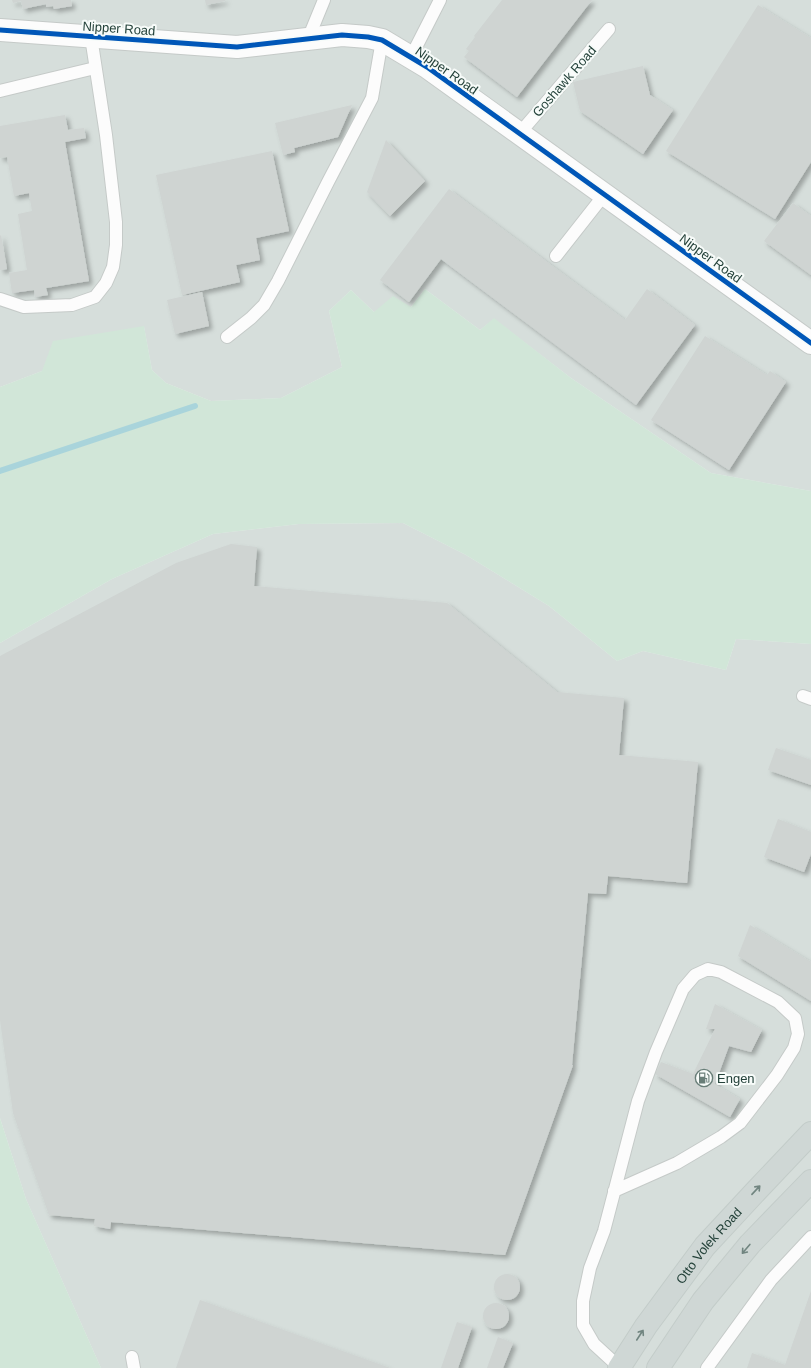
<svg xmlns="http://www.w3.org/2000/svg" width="811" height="1368" viewBox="0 0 811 1368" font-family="Arial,sans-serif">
  <defs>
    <filter id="shadow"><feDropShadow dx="3.5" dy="3.5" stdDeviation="2" flood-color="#0004"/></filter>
  </defs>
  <rect width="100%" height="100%" fill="#e8edeb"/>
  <g fill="#d6dedb">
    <path d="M0,0H811V491L711,473L571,378L494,319L480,330L425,289L411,307L374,312L351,290L329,311L342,367L281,398L211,401L166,383L152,370L144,327L42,371L0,387Z"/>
    <path d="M403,523L466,555L549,606L617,661L643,651L726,670L736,639L811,644V1368H101L26,1199L0,1118V643L112,579L213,534L299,524Z"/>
  </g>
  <g fill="#d1e6d8">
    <path d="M425,289L480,330L494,318L571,378L711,473L811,491V644L736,639L726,670L643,651L617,661L549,606L466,555L403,523L299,524L213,534L112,579L0,643V387L42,371L53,341L144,326L152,370L166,383L211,401L281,398L342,367L329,311L351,290L374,312L393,296L411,307Z"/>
    <path d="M0,1118L26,1199L101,1368H0Z"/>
  </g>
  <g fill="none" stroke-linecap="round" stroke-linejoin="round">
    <path stroke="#a9d4db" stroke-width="6" d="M0,471L195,406"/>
  </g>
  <g fill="#cfd4d2" filter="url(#shadow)">
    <path d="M12,0H71L72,6L54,9L53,6L46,7V4L23,9L21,1L13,3Z"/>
    <path d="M205,0H225V1L206,5Z"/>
    <path d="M502,0H592L517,97L464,57L469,51L466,49L475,37L474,36Z"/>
    <path d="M758,5L811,38V162L775,219L666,151Z"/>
    <path d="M643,66L650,95L673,110L643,154L580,111L573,82Z"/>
    <path d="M352,105L338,137L294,148L295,152L283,155L275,123Z"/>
    <path d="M65,115L68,130L84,128L86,138L65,142L89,281L46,288L48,295L35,297L34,290L12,293L9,273L27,270L18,214L32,211L29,193L14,196L7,157L0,158V126Z"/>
    <path d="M386,140L425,181L390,216L367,192Z"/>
    <path d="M272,151L289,231L256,238L260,260L236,265L240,282L182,295L156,175Z"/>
    <path d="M449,189L625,320L647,289L695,325L636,405L441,259L409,302L380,280Z"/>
    <path d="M793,203L811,216V275L764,241Z"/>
    <path d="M1,235L7,269L0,270V236Z"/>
    <path d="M202,292L209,326L175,334L167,300Z"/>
    <path d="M705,336L767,375L770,371L786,382L729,470L651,420Z"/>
    <path d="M231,544L257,547L254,586L447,603L557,692L624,698L619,755L698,762L687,883L608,876L606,894L588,893L572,1065H573L505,1255L111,1222L110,1229L94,1226L95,1219L49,1215L13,1113L0,1020V656L176,563Z"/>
    <path d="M776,748L811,760V785L768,770Z"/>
    <path d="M778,819L811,832V854L804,872L764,857Z"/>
    <path d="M750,925L811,962V1001L738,956Z"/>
    <path d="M715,1004L762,1030L751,1052L729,1046L715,1084L740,1099L730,1117L655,1074L661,1062L693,1074L715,1029H706Z"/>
    <circle cx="507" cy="1287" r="13"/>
    <path d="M811,1291V1368H747L752,1353L785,1365Z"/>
    <path d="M200,1300L390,1368H176Z"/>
    <circle cx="496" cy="1316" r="13"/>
    <path d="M457,1322L472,1327L458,1368H441Z"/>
    <path d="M498,1337L513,1343L503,1368H487Z"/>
  </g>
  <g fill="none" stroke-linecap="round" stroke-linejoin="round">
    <defs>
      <g id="lane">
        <path d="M308,39L324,0"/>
        <path d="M411,57L440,0"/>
        <path d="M0,91L95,68"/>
        <path d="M519,134L609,29"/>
        <path d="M556,256L604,195"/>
        <path d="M0,299L24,307L72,305L95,297L106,283L113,267L116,245V222L106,135L91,37"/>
        <path d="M227,337L251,318L264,305L278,281L328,182L372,98L382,40"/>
        <path d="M803,696L811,699"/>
        <path d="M614,1191L677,1163L721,1137L740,1123L777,1075L794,1048L798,1034L795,1018L778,1002L721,972L708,969L695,975L683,989L656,1052L638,1101L604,1231L590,1268L583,1301V1325L594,1344L620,1368"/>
        <path d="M132,1357L134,1368"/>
        <path d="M707,1368L771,1280L811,1237"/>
      </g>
      <path id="street" d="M0,30L237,47L342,35L368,37L382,40L427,67L811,343"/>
      <g id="primary">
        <path id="s1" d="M619,1368L646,1326L705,1246L757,1190L811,1133"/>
        <path d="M658,1368L703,1301L750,1244L811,1181"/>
      </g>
    </defs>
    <use href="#lane" stroke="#c5cac8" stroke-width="14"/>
    <use href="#street" stroke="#c5cac8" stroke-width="24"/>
    <use href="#primary" stroke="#c3ccc9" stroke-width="24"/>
    <use href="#lane" stroke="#fcfcfc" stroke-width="12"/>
    <use href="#street" stroke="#fcfcfc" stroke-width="22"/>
    <use href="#primary" stroke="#cfd7d5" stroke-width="22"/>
    <defs>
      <path id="cycleway" d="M0,30L237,47L342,35L368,37L382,40L427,67L811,343"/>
    </defs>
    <use href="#cycleway" stroke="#f7fbf9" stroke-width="8"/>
    <use href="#cycleway" stroke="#0057b8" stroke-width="5"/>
  </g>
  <defs><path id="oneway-shaft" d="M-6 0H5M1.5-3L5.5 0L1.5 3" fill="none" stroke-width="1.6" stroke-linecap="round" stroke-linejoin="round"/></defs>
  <g stroke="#718580">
    <use href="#oneway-shaft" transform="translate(756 1190) rotate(-47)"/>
    <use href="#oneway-shaft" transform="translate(746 1249) rotate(130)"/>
    <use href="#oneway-shaft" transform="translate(640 1335) rotate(-57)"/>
  </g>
  <defs>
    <symbol id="fuel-ring" viewBox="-11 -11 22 22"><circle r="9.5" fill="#f7fbf9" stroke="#697e78" stroke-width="1.5"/><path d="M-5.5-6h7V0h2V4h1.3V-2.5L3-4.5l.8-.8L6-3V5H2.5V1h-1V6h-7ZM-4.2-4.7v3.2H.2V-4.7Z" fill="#697e78"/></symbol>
  </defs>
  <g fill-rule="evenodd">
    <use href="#fuel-ring" x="694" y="1068" width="20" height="20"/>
  </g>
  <g text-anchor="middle" stroke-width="4" stroke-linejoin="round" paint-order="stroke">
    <g font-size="13" fill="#24423a" stroke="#f7fbf9">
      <text transform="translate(119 28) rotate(4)" y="5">Nipper Road</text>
      <text transform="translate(447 70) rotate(35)" y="5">Nipper Road</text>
      <text transform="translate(564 81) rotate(-49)" y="5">Goshawk Road</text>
      <text transform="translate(711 258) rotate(36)" y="5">Nipper Road</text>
      <text dy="5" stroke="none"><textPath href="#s1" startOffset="152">Otto Volek Road</textPath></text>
    </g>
    <g font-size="13" fill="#24423a" stroke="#f7fbf9" text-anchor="start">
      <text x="717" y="1083">Engen</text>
    </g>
  </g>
</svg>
